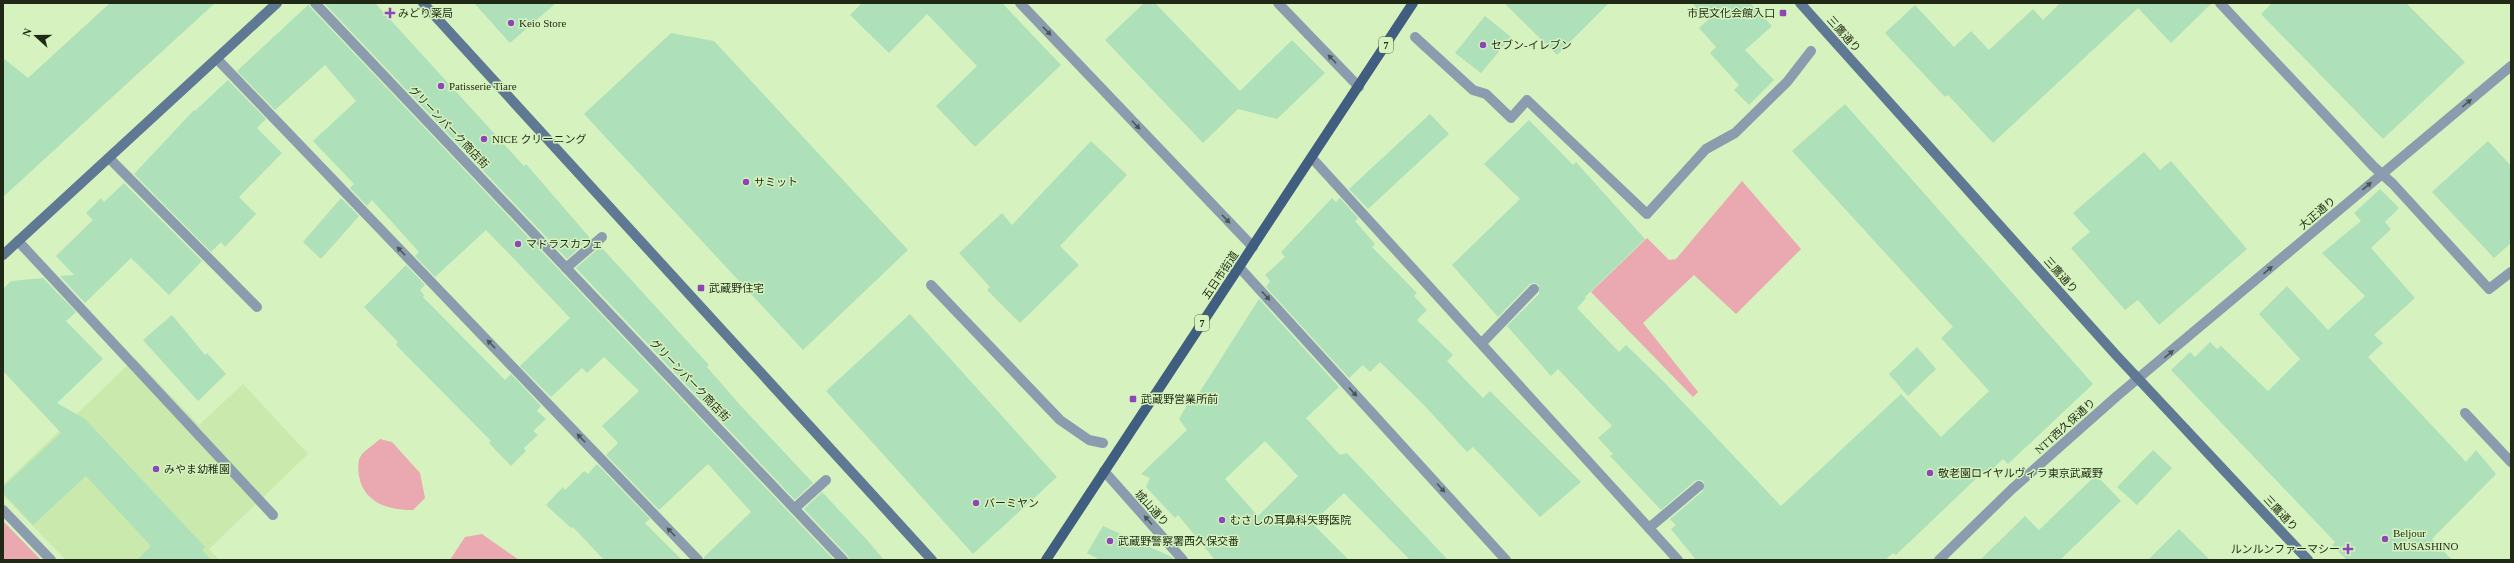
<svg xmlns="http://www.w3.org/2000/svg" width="2514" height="563" viewBox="0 0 2514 563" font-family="'Times New Roman','Noto Sans JP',serif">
  <rect width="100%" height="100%" fill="#d6f2be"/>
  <path fill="#c9e9ad" d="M135,358L199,425L243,384L308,454L209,549L219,560H66L3,495V485Z"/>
  <g fill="#eaa8b0">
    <path d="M1742,181L1801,249L1736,314L1694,275L1643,323L1698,392L1693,397L1591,292L1647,238L1669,260L1676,259Z"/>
    <path d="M380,439L392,442L420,473L425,498L413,510C388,510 364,503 359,476C358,468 357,459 363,453C368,448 375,444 380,439Z"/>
    <path d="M3,521L41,560H3Z"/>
    <path d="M482,534L519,560H450L465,537Z"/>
  </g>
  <g fill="#aee1b9" fill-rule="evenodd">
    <path d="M110,3H215L3,197V58L28,78Z"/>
    <path d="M324,3H375L524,166L526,164L590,238L567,259Z"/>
    <path d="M474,3H556L510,43Z"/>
    <path d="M862,3H1002L1061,65L975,147L936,106L977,66L927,14L889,53L850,15Z"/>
    <path d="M1144,3H1155L1240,91L1292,40L1325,73L1277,119L1238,109L1203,143L1105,40Z"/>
    <path d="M1504,3H1609L1557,55Z"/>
    <path d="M1692,3H1750L1772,26L1745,50L1774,80L1749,105L1734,90L1739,85L1710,53L1716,47L1699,28L1708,20Z"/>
    <path d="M2060,3H2212L2171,43L2138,8L1993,143L1948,95L1945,97L1885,33L1915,5L1954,47L1971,31L1989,50L2033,9L2043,20Z"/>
    <path d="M2272,3H2406L2465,62L2383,139L2261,14Z"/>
    <path d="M309,4L310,7L834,560H704V557L751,512L708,464L659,510L606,455L618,443L602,426L639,391L604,357L587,373L582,368L551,397L520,366L570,318L517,262L486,230L435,277L415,256L419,252L372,200L367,206L350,188L354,184L313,141L356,101L325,65L275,110L237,71Z"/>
    <path d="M1485,16L1511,37L1481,73L1455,53Z"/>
    <path d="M671,33L714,41L908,250L803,350L584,114Z"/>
    <path d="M228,80L266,119L257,128L282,153L239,197L256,214L225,247L221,242L211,252L134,174L194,110L195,111Z"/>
    <path d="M1845,104L2093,384L2008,464L2003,459L1987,474L1984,471L1896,555L1893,553L1885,560H1696L1671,529L1676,525L1670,519L1703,491L1704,482L1701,480L1695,481L1661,510L1610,456L1613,454L1598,438L1612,426L1558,369L1551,376L1507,326L1539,294V285L1535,283L1530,284L1498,317L1452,265L1520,199L1484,164L1529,120L1573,165L1576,162L1645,239L1585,297L1586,298L1577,308L1619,352L1626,345L1661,379L1781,506L1901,394L1941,437L1989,391L1941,338L1953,327L1792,151Z"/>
    <path d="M1430,114L1449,134L1368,209L1349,189Z"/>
    <path d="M1091,141L1127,175L1060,246L1079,265L1020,323L987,290L990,287L959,253L1002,213L1012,225Z"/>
    <path d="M2488,141L2511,166V243L2494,258L2432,192Z"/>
    <path d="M2144,152L2160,170L2171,161L2247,249L2159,325L2138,300L2125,310L2071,248L2090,232L2073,213Z"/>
    <path d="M124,183L202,261L169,295L131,258L85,303L60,276L74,275L56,256L93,220L86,213L101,198L104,202Z"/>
    <path d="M2380,189L2399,208L2385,222L2391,229L2371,248L2415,298L2374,335L2383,343L2368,357L2466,462L2476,450L2496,474L2432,539L2452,560H2347L2332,545L2335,542L2171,370L2190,352L2195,357L2210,342L2217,349L2221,346L2268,391L2300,359L2259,314L2287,286L2328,330L2365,296L2322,253L2361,221L2354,213Z"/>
    <path d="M341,198L359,216L321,259L303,242Z"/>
    <path d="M1332,198L1336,202L1340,198L1358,218L1355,221L1375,244L1372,247L1417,293L1414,296L1427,310L1417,320L1453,355L1447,361L1483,398L1490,391L1581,482L1540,517L1473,447L1467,452L1422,403L1380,362L1370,372L1363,365L1349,378L1266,287L1270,281L1265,275L1285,257L1281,252Z"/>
    <path d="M599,248L602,250L603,249L709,365L707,367L741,406L813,483L795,500L576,268Z"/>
    <path d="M406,265L425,285L420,290L424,295L423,297L501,376L505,380L511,374L541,406L537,411L546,419L533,431L538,435L524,448L526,451L511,466L489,443L491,441L396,345L398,342L364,307Z"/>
    <path d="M43,278L76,312L66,321L103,359L57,403L85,419L205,547L202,550L211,560H137L151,546L86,476L33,525L3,493V487L61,433L3,371V289L11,281Z"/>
    <path d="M1259,299L1339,387L1306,418L1340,455L1347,453L1448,560H1410L1344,493L1312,523L1349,560H1215L1178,515L1175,518L1146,487L1150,478L1141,474L1187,430L1179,419L1187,405L1201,390ZM1265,441L1298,476L1258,516L1225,479Z"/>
    <path d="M910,314L1057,477L973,554L826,391Z"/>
    <path d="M172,315L205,355L207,353L226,374L198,401L143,340Z"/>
    <path d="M1917,347L1936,369L1908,396L1889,374Z"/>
    <path d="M2153,450L2172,468L2137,505L2117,487Z"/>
    <path d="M597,464L650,519L645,523L682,560H604L573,527L571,528L546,505L563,487L565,490L584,471L588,474Z"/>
    <path d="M2096,475L2121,501L2060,560H1980L2025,516L2039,530Z"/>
    <path d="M822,492L868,541L884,560H849L848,556L804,509Z"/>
    <path d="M1103,526L1172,557L1174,560H1100L1087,553Z"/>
    <path d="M2179,529L2210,560H2148Z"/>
  </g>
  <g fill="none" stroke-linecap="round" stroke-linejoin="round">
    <path stroke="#8b9caf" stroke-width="10" d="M1415,37L1473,90L1486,94L1511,118L1527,100L1647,214L1706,149L1735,133L1787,82L1811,51"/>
    <g stroke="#8b9caf" stroke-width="10">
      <path d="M315,3L843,560"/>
      <path d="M1020,3L1253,247"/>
      <path d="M1278,3L1359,87"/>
      <path d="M2220,3L2373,166L2393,184L2489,289L2511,272"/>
      <path d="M217,59L698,560"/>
      <path d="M109,158L257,307"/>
      <path d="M1312,158L1678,560"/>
      <path d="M18,241L273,515"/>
      <path d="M1239,267L1506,560"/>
      <path d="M566,268L602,237"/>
      <path d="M931,285L1060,420L1089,440L1103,443"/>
      <path d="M1482,343L1534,289"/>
      <path d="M2465,413L2511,462"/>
      <path d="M1104,471L1183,560"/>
      <path d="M795,508L826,480"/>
      <path d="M3,510L51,560"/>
      <path d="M1649,528L1699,486"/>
      <path d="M1939,560L2012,489L2117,396L2511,66"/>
    </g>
    <g stroke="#5f7893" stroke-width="10">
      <path d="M423,3L932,560"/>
      <path d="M1800,3L2116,355L2308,560"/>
      <path d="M3,255L277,3"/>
    </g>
    <path stroke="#405e7f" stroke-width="10" d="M1046,560L1413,3"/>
  </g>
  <defs><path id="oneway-solid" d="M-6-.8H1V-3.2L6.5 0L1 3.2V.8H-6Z"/></defs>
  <g fill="#4a5753">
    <use href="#oneway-solid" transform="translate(1047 31) rotate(46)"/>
    <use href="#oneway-solid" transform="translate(1332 59) rotate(-134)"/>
    <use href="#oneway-solid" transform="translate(2467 103) rotate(-40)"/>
    <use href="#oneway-solid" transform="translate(1136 125) rotate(46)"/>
    <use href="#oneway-solid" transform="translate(2367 186) rotate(-40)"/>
    <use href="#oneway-solid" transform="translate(1226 219) rotate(46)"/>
    <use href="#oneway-solid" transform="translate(401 251) rotate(-134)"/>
    <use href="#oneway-solid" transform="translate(2268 270) rotate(-40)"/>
    <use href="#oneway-solid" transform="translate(1266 296) rotate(48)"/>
    <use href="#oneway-solid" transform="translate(491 344) rotate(-134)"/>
    <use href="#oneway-solid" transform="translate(2169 354) rotate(-40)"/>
    <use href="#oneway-solid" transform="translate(1353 392) rotate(48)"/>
    <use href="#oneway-solid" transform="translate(581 438) rotate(-134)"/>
    <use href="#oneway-solid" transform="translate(1441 488) rotate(48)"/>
    <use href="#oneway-solid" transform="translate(1148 520) rotate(-132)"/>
    <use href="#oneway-solid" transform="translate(671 532) rotate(-134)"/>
  </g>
  <g fill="#8d45b7" stroke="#d6f2be" stroke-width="1.5">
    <path d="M388 7h4v4h4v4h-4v4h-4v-4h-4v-4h4z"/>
    <rect x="1779" y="9" width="8" height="8" rx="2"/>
    <circle cx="511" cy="23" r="4"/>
    <circle cx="1483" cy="45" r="4"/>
    <circle cx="441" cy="86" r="4"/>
    <circle cx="484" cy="139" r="4"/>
    <circle cx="746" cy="182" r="4"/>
    <circle cx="518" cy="244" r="4"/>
    <rect x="697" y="284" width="8" height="8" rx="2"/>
    <rect x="1129" y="395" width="8" height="8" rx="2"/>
    <circle cx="156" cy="469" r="4"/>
    <circle cx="1930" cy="473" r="4"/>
    <circle cx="976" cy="503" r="4"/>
    <circle cx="1222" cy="520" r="4"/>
    <circle cx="2385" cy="539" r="4"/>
    <circle cx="1110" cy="541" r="4"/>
    <path d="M2346 543h4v4h4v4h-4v4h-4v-4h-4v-4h4z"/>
  </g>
  <g text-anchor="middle" stroke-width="3" stroke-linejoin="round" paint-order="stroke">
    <g fill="#d6f2be" stroke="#566548" stroke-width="1">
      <rect x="1379" y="37" width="14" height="16" rx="3"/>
      <rect x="1195" y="315" width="14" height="16" rx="3"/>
    </g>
    <g font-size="10" font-weight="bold" fill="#1f2915">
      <text x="1386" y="49">7</text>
      <text x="1202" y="327">7</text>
    </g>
    <g font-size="11" fill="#1f2915" stroke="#d6f2be" text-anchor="start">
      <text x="398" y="17">みどり薬局</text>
      <text x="1775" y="17" text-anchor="end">市民文化会館入口</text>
      <text x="519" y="27">Keio Store</text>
      <text x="1491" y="49">セブン-イレブン</text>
      <text x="449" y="90">Patisserie Tiare</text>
      <text x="492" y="143">NICE クリーニング</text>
      <text x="754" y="186">サミット</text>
      <text x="526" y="248">マドラスカフェ</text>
      <text x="709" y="292">武蔵野住宅</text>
      <text x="1141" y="403">武蔵野営業所前</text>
      <text x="164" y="473">みやま幼稚園</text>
      <text x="1938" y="477">敬老園ロイヤルヴィラ東京武蔵野</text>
      <text x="984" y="507">バーミヤン</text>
      <text x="1230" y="524">むさしの耳鼻科矢野医院</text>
      <text x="2393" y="537">Beljour<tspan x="2393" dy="13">MUSASHINO</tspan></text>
      <text x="1118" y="545">武蔵野警察署西久保交番</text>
      <text x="2340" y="553" text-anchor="end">ルンルンファーマシー</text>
    </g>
    <g font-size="11" fill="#1f2915" stroke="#d6f2be">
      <text transform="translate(1844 34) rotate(48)" y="4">三鷹通り</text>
      <text transform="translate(449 127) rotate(46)" y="4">グリーンパーク商店街</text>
      <text transform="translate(2317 213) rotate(-40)" y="4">大正通り</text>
      <text transform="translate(1220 275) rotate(-56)" y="4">五日市街道</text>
      <text transform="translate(2061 275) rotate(48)" y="4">三鷹通り</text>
      <text transform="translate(690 380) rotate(46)" y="4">グリーンパーク商店街</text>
      <text transform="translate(2065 426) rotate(-42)" y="4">NTT西久保通り</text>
      <text transform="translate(1152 508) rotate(48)" y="4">城山通り</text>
      <text transform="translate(2281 513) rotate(47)" y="4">三鷹通り</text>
    </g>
  </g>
  <rect width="2514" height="563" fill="none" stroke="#1f2915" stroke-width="8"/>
  <g transform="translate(36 36) rotate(291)" stroke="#d6f2be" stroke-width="3" paint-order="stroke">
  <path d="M0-3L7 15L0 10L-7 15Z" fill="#1f2915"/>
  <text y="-6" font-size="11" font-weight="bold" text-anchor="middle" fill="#1f2915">N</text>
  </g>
</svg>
